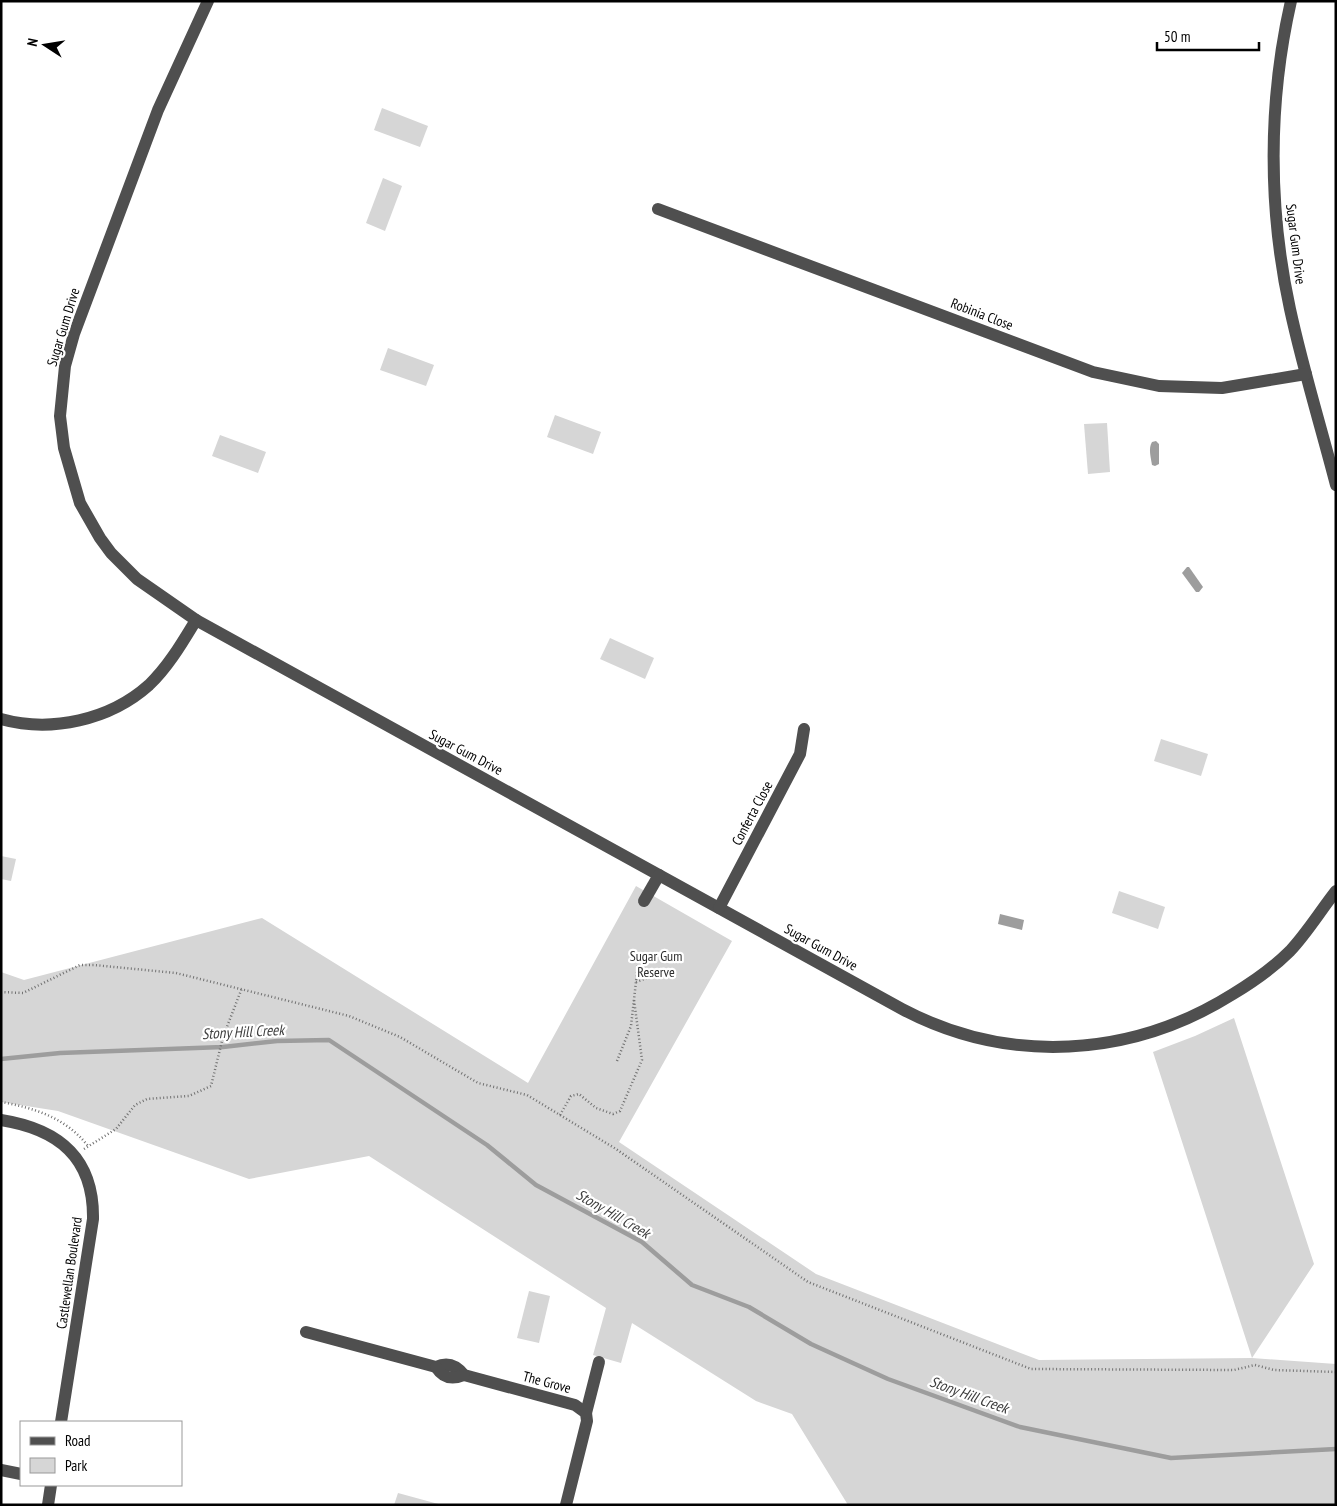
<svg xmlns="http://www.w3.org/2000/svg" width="1337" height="1506" viewBox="0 0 1337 1506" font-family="'PT Sans Narrow',sans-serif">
  <rect width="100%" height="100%" fill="#fff"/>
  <g fill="#d6d6d6">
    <path d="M382,108L428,126L420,147L374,130Z"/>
    <path d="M383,178L402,186L385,231L366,223Z"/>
    <path d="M388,348L434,365L426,386L380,370Z"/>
    <path d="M555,415L601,432L593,454L547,437Z"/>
    <path d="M1107,423L1110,472L1088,474L1084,424Z"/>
    <path d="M220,435L266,452L258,473L212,456Z"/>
    <path d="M610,638L654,658L645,679L600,659Z"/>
    <path d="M1161,739L1208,754L1201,776L1154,761Z"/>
    <path d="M1,856L16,859L11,881L1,879Z"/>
    <path d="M636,886L732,941L619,1142L816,1274L1039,1360L1252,1358L1153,1052L1195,1036L1234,1018L1314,1264L1252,1358L1336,1364V1505H848L792,1414L756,1401L632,1323L621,1363L593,1355L606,1308L369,1156L249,1179L58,1111L1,1102V972L24,980L262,918L528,1083Z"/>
    <path d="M1119,891L1165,907L1158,929L1112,913Z"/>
    <path d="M529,1291L550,1296L539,1343L517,1338Z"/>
    <path d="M398,1493L442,1505H394Z"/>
  </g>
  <g fill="#9d9d9d">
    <path d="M1152,442L1156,441L1159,444V464L1155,466L1152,465C1151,458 1148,448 1152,442Z"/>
    <path d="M1187,567H1189L1203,587L1199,592H1196L1182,573Z"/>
    <path d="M1000,914L1024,920L1022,930L998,924Z"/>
  </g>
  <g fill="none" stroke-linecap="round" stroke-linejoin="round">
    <path stroke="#9d9d9d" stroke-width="4.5" d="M1,1059L60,1053L223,1047L277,1041L329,1040L487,1145L536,1185L642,1242L692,1285L749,1307L811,1344L888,1379L1020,1427L1171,1458L1336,1449"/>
    <g stroke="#717171" stroke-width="2.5" stroke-dasharray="1 2.5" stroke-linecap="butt">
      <path d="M636,982L669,970"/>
      <path d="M1,992L23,993L80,965H94L176,973L349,1016L400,1037L478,1083L527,1095L616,1149L808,1282L1031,1369L1234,1370L1255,1365L1274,1370L1336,1372"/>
      <path d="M617,1061L631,1026L638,964"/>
      <path d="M1,1102C35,1108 66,1118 88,1146"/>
      <path d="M560,1115L571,1096L579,1094L596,1108L613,1114L620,1111L642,1060L634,1000"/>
      <path d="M84,1149L116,1129L135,1105L147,1099L189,1096L211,1086L223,1037L242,988"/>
    </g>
    <g stroke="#4f4f4f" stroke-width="12">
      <path d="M208,1L158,110L74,334L65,366L60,416L64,448L80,503L100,538L111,553L137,579L196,620L902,1009C1008,1065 1131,1058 1233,994C1253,982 1273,968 1290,951C1307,933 1321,910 1336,891"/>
      <path d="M1291,1C1268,102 1268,208 1290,309C1303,369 1321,427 1336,485"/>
      <path d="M658,209L1093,372L1159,386L1222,388L1306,374"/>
      <path d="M1,719C51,733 110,720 149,685C168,667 182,643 196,620"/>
      <path d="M644,901L659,875"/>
      <path d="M719,908L800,754L804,729"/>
      <path d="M1,1120C58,1129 94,1157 93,1219L61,1422"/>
      <path d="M306,1332L436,1367C447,1362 456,1365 464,1375L575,1405L586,1413L587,1421L566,1505"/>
      <path d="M436,1367C443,1378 452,1380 464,1375"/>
      <path d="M586,1413L599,1362"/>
      <path d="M1,1470L21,1474"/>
      <path d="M48,1505L51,1485"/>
    </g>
  </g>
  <g text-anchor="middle" stroke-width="4.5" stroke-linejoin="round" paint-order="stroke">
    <g font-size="14" fill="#000" stroke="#fff">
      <text transform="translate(1296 244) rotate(83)" y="5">Sugar Gum Drive</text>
      <text transform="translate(982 314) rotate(21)" y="5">Robinia Close</text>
      <text transform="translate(63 327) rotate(-73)" y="5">Sugar Gum Drive</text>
      <text transform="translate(466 752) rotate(28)" y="5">Sugar Gum Drive</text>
      <text transform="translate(752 813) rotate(-62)" y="5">Conferta Close</text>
      <text transform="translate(821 947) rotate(29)" y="5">Sugar Gum Drive</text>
      <text transform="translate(69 1273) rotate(-82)" y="5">Castlewellan Boulevard</text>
      <text transform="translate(547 1382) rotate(15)" y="5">The Grove</text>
    </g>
    <g font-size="14" fill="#2d2d2d" stroke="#fff">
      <text x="656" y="961">Sugar Gum<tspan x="656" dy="16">Reserve</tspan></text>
    </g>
    <g font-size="15" font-style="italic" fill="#3e3e3e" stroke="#fff">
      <text transform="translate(243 1032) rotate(-3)" y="5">Stony Hill Creek</text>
      <text transform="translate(613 1214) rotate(30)" y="5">Stony Hill Creek</text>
      <text transform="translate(969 1395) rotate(20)" y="5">Stony Hill Creek</text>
    </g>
  </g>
  <rect width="1337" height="1506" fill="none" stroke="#000000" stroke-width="5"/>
  <rect x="20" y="1421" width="162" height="65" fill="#ffffff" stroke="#999999"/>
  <rect x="30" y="1437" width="25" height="8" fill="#4f4f4f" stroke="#999999"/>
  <text x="65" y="1446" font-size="15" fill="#000000">Road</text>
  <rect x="30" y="1458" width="25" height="15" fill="#d6d6d6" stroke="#999999"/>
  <text x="65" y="1471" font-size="15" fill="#000000">Park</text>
  <g transform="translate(45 45) rotate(282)" stroke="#ffffff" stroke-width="4" paint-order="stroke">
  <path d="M0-4L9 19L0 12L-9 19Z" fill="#000000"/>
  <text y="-8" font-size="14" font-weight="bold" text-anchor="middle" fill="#000000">N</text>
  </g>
  <path d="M1157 42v8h102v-8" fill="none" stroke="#000000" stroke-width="2.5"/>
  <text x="1164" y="42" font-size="15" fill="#000000" stroke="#ffffff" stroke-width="4" paint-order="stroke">50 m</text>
</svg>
